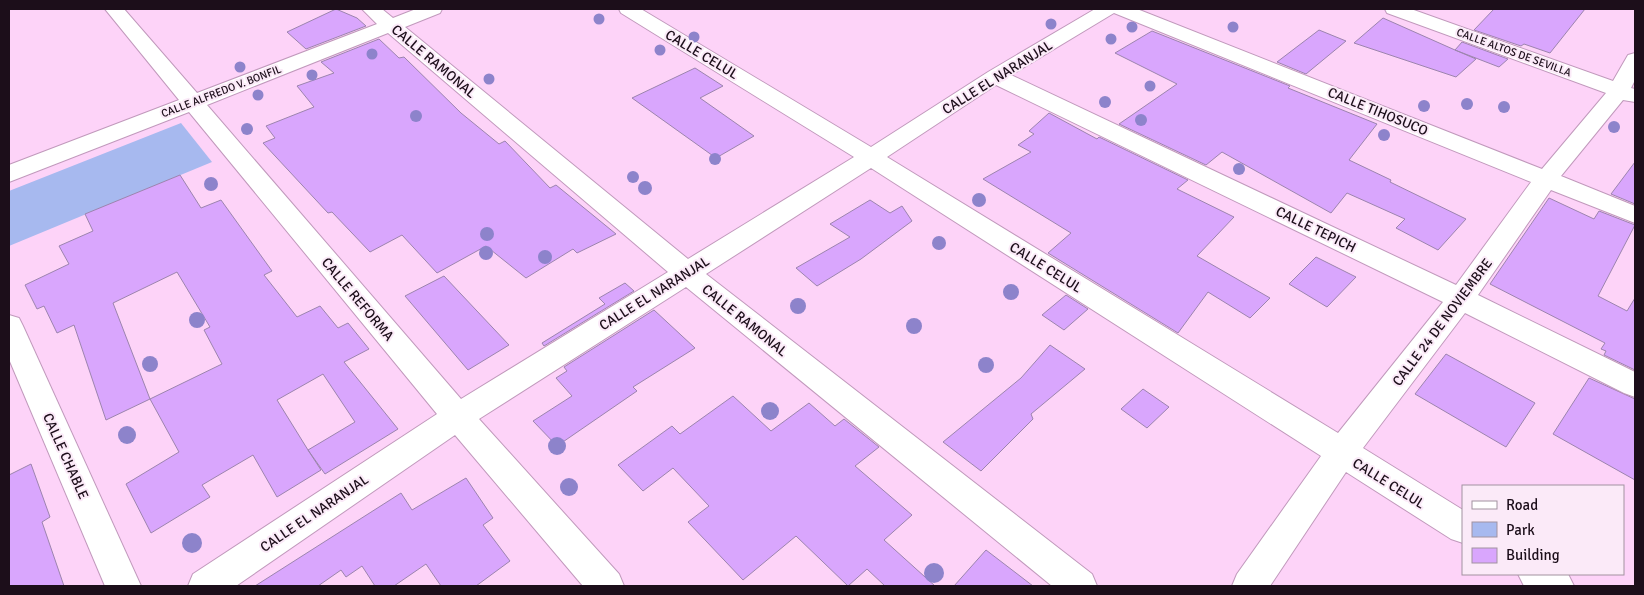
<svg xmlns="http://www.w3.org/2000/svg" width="1644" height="595" viewBox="0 0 1644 595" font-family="Signika,sans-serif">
  <rect width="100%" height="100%" fill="#fdd3f8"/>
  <path fill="#a7b9ef" d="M181,123L212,162L9,246V191Z"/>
  <g fill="#d9a6fd" stroke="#9c84ae" fill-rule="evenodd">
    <path d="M336,9L357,18L366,26L306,49L287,32Z"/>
    <path d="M1494,9H1585L1550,53L1524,44L1521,46L1474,30Z"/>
    <path d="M1383,18L1455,50L1462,42L1508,59L1499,67L1455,50L1476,59L1456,77L1354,43Z"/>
    <path d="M1319,30L1346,41L1306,74L1277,62Z"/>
    <path d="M1152,31L1290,86L1288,88L1377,124L1349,160L1391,180L1390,182L1466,219L1438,250L1396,228L1405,219L1347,193L1331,213L1222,152L1206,165L1119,124L1177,84L1115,53Z"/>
    <path d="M379,39L399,58L404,57L461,113L499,144L505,141L550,188L556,185L616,234L577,253L573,249L526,278L486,246L437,273L402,235L370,252L332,212L328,213L263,143L275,138L266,126L314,107L297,86L334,73L321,62Z"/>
    <path d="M695,68L723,86L700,98L754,136L716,158L632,98Z"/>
    <path d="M1049,113L1097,139L1099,137L1188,180L1177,189L1234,217L1197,256L1270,298L1250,318L1208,292L1178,333L1048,253L1071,233L983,179L1031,152L1018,145L1034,134L1029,131Z"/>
    <path d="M1635,162V204L1611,194Z"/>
    <path d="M180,175L201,208L221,200L272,271L264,275L297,317L320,306L338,328L348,323L369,349L344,362L398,429L325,474L308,450L321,470L277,497L253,455L202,485L210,497L151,533L126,484L179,452L150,399L222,364L204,330L210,327L177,272L113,303L150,399L106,420L74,325L57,333L44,306L37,309L25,285L69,264L59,246L93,231L85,214ZM323,374L355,422L308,450L277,400Z"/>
    <path d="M1549,198L1594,219L1599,211L1635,225L1598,296L1627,311L1635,298V370L1604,355L1606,351L1601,349L1605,343L1490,284Z"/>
    <path d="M870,200L890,213L902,206L912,221L861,259L817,286L796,268L850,237L830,224Z"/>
    <path d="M1316,257L1356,277L1327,307L1289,284Z"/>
    <path d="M444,276L509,345L468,370L405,296Z"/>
    <path d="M625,283L634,291L544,346L542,343L605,304L599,298Z"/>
    <path d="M1066,295L1088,309L1064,330L1042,315Z"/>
    <path d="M654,310L695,348L633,387L637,391L557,446L533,421L572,396L556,378L567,371L564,367Z"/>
    <path d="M1050,345L1085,369L1031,414L1033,419L981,471L943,442L1021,378Z"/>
    <path d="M1446,354L1535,403L1506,447L1415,394Z"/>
    <path d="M1589,378L1635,399V480L1553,434Z"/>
    <path d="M1143,389L1169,407L1147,428L1121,409Z"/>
    <path d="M733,396L771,431L809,403L835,426L844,419L879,447L855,466L912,515L884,540L935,586H885L867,569L848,586L796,536L743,580L688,522L709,506L673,468L643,491L618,465L672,426L680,434Z"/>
    <path d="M31,464L50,517L42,522L64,586H9V475Z"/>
    <path d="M466,478L493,518L483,525L510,561L476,586H441L426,564L394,586H375L362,566L346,577L341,570L318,586H255L401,493L412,510Z"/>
    <path d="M986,550L1033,586H954Z"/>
  </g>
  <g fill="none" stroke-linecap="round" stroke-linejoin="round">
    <defs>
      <g id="street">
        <path d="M105,9H124L197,93L377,24L362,9H382L393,18L416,9H442L440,13L405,27L688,259L854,157L621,13L619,9H641L871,147L988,72L1095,9H1137L1542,169L1606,93L1387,13L1385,9H1411L1613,81L1628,55L1635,53V80L1631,88L1635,89V102L1623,100L1561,176L1635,206V223L1551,190L1478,295L1635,372V397L1624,393L1465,313L1363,448L1463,510V543L1451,539L1346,472L1270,586H1232L1237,574L1321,456L871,168L706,274L1092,574L1097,586H1052L686,287L479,419L619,574L624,586H583L455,435L236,586H188L193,574L437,414L189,112L9,182V165L179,100ZM1114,13L1531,182L1456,285L1011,75ZM388,33L668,272L461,399L207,105ZM996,85L1443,302L1338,433L887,157Z"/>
        <path d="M9,315L19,318L23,326L141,586H105L9,359Z"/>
        <path d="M1518,574H1568L1574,586H1524Z"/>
      </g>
    </defs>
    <use href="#street" stroke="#c199bc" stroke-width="2"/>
    <use href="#street" fill="#fff" fill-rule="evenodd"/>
  </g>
  <g fill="#8d83cb">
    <circle cx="599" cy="19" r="5.5"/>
    <circle cx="1051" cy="24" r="5.5"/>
    <circle cx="1132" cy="27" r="5.5"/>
    <circle cx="1233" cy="27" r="5.5"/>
    <circle cx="694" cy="37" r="5.5"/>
    <circle cx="1111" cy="39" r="5.5"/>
    <circle cx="660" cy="50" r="5.5"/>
    <circle cx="372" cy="54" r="5.5"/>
    <circle cx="240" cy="67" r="5.5"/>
    <circle cx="312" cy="75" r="5.5"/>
    <circle cx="489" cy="79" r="5.5"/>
    <circle cx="1150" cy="86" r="5.5"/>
    <circle cx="258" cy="95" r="5.5"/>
    <circle cx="1105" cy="102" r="6"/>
    <circle cx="1467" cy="104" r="6"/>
    <circle cx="1424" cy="106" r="6"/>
    <circle cx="1504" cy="107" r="6"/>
    <circle cx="416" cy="116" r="6"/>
    <circle cx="1141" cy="120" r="6"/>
    <circle cx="1614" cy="127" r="6"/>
    <circle cx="247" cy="129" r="6"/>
    <circle cx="1384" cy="135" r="6"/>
    <circle cx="715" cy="159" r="6"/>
    <circle cx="1239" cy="169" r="6"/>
    <circle cx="633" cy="177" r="6"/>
    <circle cx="211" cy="184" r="7"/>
    <circle cx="645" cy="188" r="7"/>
    <circle cx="979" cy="200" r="7"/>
    <circle cx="487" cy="234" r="7"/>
    <circle cx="939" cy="243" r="7"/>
    <circle cx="486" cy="253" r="7"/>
    <circle cx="545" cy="257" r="7"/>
    <circle cx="1011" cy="292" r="8"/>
    <circle cx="798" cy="306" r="8"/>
    <circle cx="197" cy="320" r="8"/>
    <circle cx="914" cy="326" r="8"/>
    <circle cx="150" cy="364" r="8"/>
    <circle cx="986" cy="365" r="8"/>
    <circle cx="770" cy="411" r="9"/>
    <circle cx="127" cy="435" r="9"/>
    <circle cx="557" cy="446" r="9"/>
    <circle cx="569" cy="487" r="9"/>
    <circle cx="192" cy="543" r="10"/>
    <circle cx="934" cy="573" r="10"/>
  </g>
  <g text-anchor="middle" stroke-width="4" stroke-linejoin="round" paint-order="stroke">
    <g font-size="11" fill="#1c0e1a" stroke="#fbeaf8">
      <text transform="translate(1514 52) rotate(20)" y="4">CALLE ALTOS DE SEVILLA</text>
      <text transform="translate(221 91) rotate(-21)" y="4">CALLE ALFREDO V. BONFIL</text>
    </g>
    <g font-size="14" fill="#1c0e1a" stroke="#fbeaf8">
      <text transform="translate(702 54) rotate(31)" y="5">CALLE CELUL</text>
      <text transform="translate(434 61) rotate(40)" y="5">CALLE RAMONAL</text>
      <text transform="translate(997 77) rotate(-32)" y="5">CALLE EL NARANJAL</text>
      <text transform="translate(1378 111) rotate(22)" y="5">CALLE TIHOSUCO</text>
      <text transform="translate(1316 229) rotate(26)" y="5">CALLE TEPICH</text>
      <text transform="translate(1046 267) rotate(32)" y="5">CALLE CELUL</text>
      <text transform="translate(654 293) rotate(-32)" y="5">CALLE EL NARANJAL</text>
      <text transform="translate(358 299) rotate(50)" y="5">CALLE REFORMA</text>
      <text transform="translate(745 320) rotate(39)" y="5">CALLE RAMONAL</text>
      <text transform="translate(1442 322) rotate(-53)" y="5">CALLE 24 DE NOVIEMBRE</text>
      <text transform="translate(66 456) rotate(66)" y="5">CALLE CHABLE</text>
      <text transform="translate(1389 483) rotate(32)" y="5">CALLE CELUL</text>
      <text transform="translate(314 513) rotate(-34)" y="5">CALLE EL NARANJAL</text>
    </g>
  </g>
  <rect width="1644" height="595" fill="none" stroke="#1c0e1a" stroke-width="20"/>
  <rect x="1462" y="485" width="162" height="90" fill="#fbeaf8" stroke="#a2929f"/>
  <rect x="1472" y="501" width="25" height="8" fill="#ffffff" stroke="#a2929f"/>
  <text x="1506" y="510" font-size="15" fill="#1c0e1a">Road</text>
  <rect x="1472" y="522" width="25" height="15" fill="#a7b9ef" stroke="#a2929f"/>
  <text x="1506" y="535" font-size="15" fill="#1c0e1a">Park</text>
  <rect x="1472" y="548" width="25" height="15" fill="#d9a6fd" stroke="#a2929f"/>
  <text x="1506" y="560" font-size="15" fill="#1c0e1a">Building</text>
</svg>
